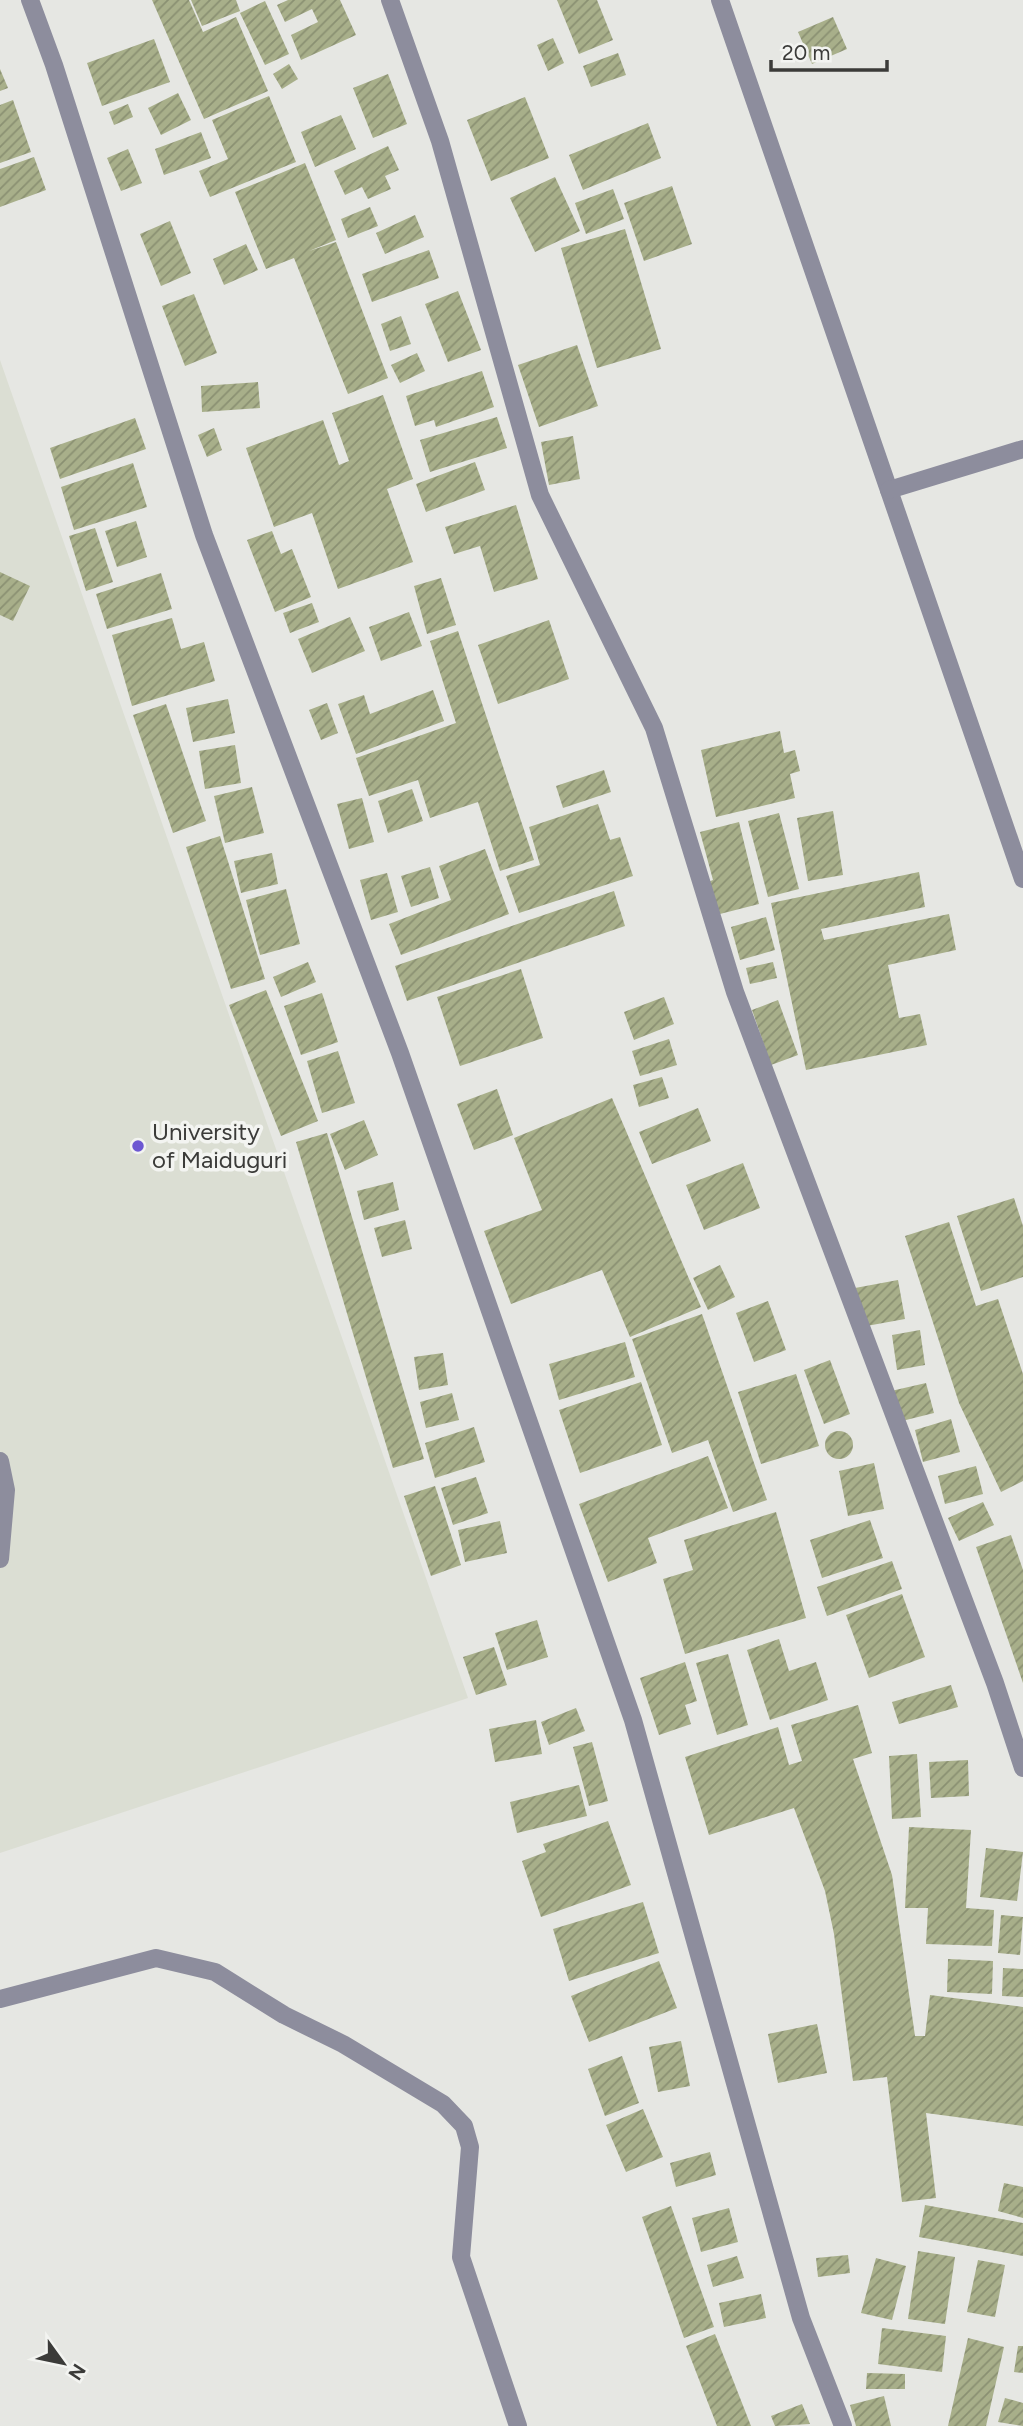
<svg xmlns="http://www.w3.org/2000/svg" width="1023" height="2426" viewBox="0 0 1023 2426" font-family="Figtree,sans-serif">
  <defs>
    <pattern id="building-hatch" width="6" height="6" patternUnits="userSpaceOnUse" patternTransform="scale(1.75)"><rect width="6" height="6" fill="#a8af8a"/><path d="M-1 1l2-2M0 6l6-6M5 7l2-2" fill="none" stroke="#8a9072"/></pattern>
  </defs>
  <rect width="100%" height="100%" fill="#e6e7e3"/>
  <path fill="#dbded3" d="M0,360L468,1698L0,1853Z"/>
  <g fill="url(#building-hatch)">
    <path d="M152,0H189L203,32L236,17L268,91L204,119Z"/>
    <path d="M191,0H236L240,11L202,26Z"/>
    <path d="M288,0H340L356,35L301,60L291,35L318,22L312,9L285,22L277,5Z"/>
    <path d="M557,0H597L613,40L579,54Z"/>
    <path d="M265,1L289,54L265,65L240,13Z"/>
    <path d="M833,17L847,49L812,64L798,32Z"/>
    <path d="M553,38L564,63L548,71L537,45Z"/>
    <path d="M154,39L170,82L102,106L87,63Z"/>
    <path d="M618,53L626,75L591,87L583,66Z"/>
    <path d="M289,64L298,79L282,89L273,74Z"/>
    <path d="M0,69L8,88L0,91Z"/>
    <path d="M388,74L407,124L373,138L353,88Z"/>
    <path d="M178,93L191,120L161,135L148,108Z"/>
    <path d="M269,96L296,162L210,197L199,171L228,159L212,120Z"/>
    <path d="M525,97L549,158L491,181L467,120Z"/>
    <path d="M13,100L31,152L0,163V105Z"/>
    <path d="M128,104L133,117L114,125L109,112Z"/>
    <path d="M341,115L356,149L315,167L301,132Z"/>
    <path d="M648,123L661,158L583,190L569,155Z"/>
    <path d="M201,132L211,158L164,175L155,149Z"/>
    <path d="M388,146L399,170L385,176L391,189L368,199L362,187L345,195L334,171Z"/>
    <path d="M128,149L142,183L121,191L107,158Z"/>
    <path d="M34,157L46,190L0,207V169Z"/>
    <path d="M305,163L336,240L309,251L336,242L388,378L348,394L294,258L266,269L235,192Z"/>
    <path d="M555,177L580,231L535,252L510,198Z"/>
    <path d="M672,186L692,244L644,261L624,203Z"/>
    <path d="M613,189L624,219L586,234L575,203Z"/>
    <path d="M370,207L378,226L348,238L341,219Z"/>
    <path d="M415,215L424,237L385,254L376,233Z"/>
    <path d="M170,221L191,273L161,286L140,234Z"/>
    <path d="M625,229L661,349L597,368L561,248Z"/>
    <path d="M246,244L258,270L224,285L213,259Z"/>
    <path d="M429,250L439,278L372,302L362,274Z"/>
    <path d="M458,291L481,350L448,362L425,304Z"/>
    <path d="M194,294L217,353L185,366L162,306Z"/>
    <path d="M401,316L411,344L390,351L381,324Z"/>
    <path d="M577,345L598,406L539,427L518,365Z"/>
    <path d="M417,353L425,371L400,383L391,365Z"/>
    <path d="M482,371L494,407L436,427L434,420L415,426L406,396Z"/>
    <path d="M258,382L260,408L202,412L201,386Z"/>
    <path d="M383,395L413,479L387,489L413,562L338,589L312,513L274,527L246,448L323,420L339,465L349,461L332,413Z"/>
    <path d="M497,417L507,448L430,472L420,440Z"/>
    <path d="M135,418L146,449L60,479L50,448Z"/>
    <path d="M214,428L222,450L207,457L198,435Z"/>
    <path d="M573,436L580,479L549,485L541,442Z"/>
    <path d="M475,462L485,490L426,512L416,484Z"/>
    <path d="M133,463L147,507L74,530L61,487Z"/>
    <path d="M516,505L538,579L494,592L480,546L454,554L445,527Z"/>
    <path d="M136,521L147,557L117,567L105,531Z"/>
    <path d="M95,528L113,582L86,591L69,536Z"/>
    <path d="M272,531L281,554L292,549L311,597L275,612L247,540Z"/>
    <path d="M0,572L30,586L13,621L0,615Z"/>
    <path d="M161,573L172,609L107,629L96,594Z"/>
    <path d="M441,578L456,625L427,634L414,586Z"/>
    <path d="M312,603L319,622L290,633L283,613Z"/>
    <path d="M409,612L422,646L381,661L369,627Z"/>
    <path d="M350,617L365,651L312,673L298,639Z"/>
    <path d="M172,618L181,649L204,642L215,681L132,706L112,635Z"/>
    <path d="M549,620L569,679L498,704L478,645Z"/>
    <path d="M458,631L534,860L500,871L478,802L430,818L418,780L369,796L356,758L456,723L430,641Z"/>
    <path d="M433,690L444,721L356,754L338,704L364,695L370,714Z"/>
    <path d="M228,699L235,733L193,742L186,708Z"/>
    <path d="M327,703L338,733L321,740L309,710Z"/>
    <path d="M166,704L206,821L173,833L133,715Z"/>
    <path d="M780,731L784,753L795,750L800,771L790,774L795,798L716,817L701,750Z"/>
    <path d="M235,745L241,783L205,789L199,751Z"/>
    <path d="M604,770L611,792L563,808L556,786Z"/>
    <path d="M252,787L264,833L225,843L214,796Z"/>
    <path d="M412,789L423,821L388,833L378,801Z"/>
    <path d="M362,798L374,842L349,849L337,804Z"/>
    <path d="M598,804L610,840L620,837L633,876L519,913L506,876L540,865L529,827Z"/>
    <path d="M833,811L843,875L808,881L797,818Z"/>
    <path d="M779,813L799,889L768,897L748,821Z"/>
    <path d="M739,822L759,904L716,915L708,882L713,880L700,832Z"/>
    <path d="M220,836L265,979L231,989L186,847Z"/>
    <path d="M485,849L509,914L401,955L389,924L451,900L439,866Z"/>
    <path d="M272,853L278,884L241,893L234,861Z"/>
    <path d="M430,867L439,898L411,907L401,876Z"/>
    <path d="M919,872L925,907L821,929L824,940L949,914L956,950L888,965L899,1018L920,1014L927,1045L806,1070L771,903Z"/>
    <path d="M387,873L398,912L371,920L360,880Z"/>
    <path d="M286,889L300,944L260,955L246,900Z"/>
    <path d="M614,891L625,926L407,1001L395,966Z"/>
    <path d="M766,917L775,950L740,960L731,927Z"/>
    <path d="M308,962L316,982L281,997L273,977Z"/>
    <path d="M773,962L777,978L750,984L746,968Z"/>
    <path d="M521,969L543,1038L460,1066L437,997Z"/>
    <path d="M266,990L318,1121L281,1136L229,1005Z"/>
    <path d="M322,993L338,1042L301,1055L284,1006Z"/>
    <path d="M664,997L674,1024L634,1040L624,1012Z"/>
    <path d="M778,1000L798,1055L771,1065L752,1010Z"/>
    <path d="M669,1039L677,1065L640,1076L632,1051Z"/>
    <path d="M338,1051L355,1103L322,1113L307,1061Z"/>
    <path d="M662,1077L669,1098L639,1107L633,1085Z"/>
    <path d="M497,1089L513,1135L474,1150L457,1104Z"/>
    <path d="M612,1098L701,1307L630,1337L602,1270L511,1304L484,1231L542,1210L514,1138Z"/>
    <path d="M698,1108L711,1141L652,1164L639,1132Z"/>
    <path d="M364,1120L378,1155L345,1170L330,1134Z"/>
    <path d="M327,1133L424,1459L393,1468L296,1142Z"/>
    <path d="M743,1163L760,1208L704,1230L686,1185Z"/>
    <path d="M393,1182L399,1210L364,1220L357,1191Z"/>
    <path d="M1014,1198L1023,1226V1277L981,1291L957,1216Z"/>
    <path d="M405,1220L412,1249L382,1257L374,1228Z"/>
    <path d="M949,1222L976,1306L998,1299L1023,1374V1481L1001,1492L959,1403L905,1236Z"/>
    <path d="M720,1265L735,1297L708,1310L693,1278Z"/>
    <path d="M898,1280L905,1319L861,1327L855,1288Z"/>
    <path d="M768,1301L786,1350L754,1362L736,1313Z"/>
    <path d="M702,1314L767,1500L733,1512L708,1440L672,1453L632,1339Z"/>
    <path d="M920,1330L925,1365L897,1370L892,1335Z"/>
    <path d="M625,1342L635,1377L559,1400L549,1364Z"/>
    <path d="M443,1353L448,1385L419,1390L414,1357Z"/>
    <path d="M830,1360L850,1414L824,1424L804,1370Z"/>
    <path d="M796,1374L819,1446L761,1464L738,1392Z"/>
    <path d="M641,1382L662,1445L580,1473L559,1410Z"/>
    <path d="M926,1383L934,1413L898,1422L891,1391Z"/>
    <path d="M452,1393L459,1420L426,1428L420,1402Z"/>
    <path d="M951,1419L960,1452L923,1462L915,1430Z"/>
    <path d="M474,1427L485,1462L435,1478L425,1443Z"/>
    <circle cx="839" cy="1445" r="14"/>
    <path d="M708,1456L728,1508L648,1538L657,1563L608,1582L579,1504Z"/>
    <path d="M874,1463L884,1509L848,1516L839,1471Z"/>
    <path d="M976,1466L983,1494L945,1504L938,1476Z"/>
    <path d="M476,1477L488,1513L453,1525L441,1488Z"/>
    <path d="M435,1486L461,1565L431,1576L404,1496Z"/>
    <path d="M983,1502L994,1525L959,1541L948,1518Z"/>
    <path d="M776,1512L806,1618L685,1654L663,1579L693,1570L684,1540Z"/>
    <path d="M870,1520L883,1558L822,1578L810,1540Z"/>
    <path d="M500,1521L507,1553L465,1562L458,1530Z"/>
    <path d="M1011,1535L1023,1570V1683L976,1547Z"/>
    <path d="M892,1561L902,1589L827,1616L817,1587Z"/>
    <path d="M902,1594L925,1657L869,1678L846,1615Z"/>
    <path d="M537,1620L548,1657L507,1670L495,1633Z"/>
    <path d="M779,1639L789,1671L816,1662L828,1700L770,1720L747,1650Z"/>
    <path d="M494,1647L507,1685L476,1695L463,1657Z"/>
    <path d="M728,1654L748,1725L717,1735L696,1663Z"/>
    <path d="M685,1662L697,1701L685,1705L691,1724L659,1735L640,1678Z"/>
    <path d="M951,1685L958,1707L899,1724L892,1702Z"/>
    <path d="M858,1705L872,1753L853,1759L892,1875L915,2036H925L930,1995L1023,2007V2126L926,2113L936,2198L902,2202L887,2077L853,2081L834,1934L825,1891L794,1808L709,1835L685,1757L778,1727L789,1765L802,1761L791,1725Z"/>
    <path d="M576,1708L585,1731L549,1745L541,1722Z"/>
    <path d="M536,1720L542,1754L495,1762L489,1729Z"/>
    <path d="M592,1742L608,1801L589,1806L573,1747Z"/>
    <path d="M917,1754L921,1817L892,1819L889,1756Z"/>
    <path d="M968,1760L969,1796L931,1798L929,1762Z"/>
    <path d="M579,1785L587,1816L517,1833L510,1802Z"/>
    <path d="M608,1821L631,1885L541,1917L522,1861L546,1852L543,1844Z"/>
    <path d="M909,1827L971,1830L966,1908L994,1910L992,1946L926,1944L928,1908H905Z"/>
    <path d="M986,1848L1023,1852L1017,1901L980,1897Z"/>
    <path d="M643,1902L659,1953L569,1981L553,1929Z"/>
    <path d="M1001,1915L1023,1917L1020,1955L998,1953Z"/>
    <path d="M948,1959L993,1961L992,1994L947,1992Z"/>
    <path d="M659,1961L677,2008L589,2042L571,1996Z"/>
    <path d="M1003,1968L1023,1969V1997L1002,1996Z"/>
    <path d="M817,2024L827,2073L778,2083L768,2034Z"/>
    <path d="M681,2041L690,2086L658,2092L649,2047Z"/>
    <path d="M622,2056L639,2103L605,2116L588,2069Z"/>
    <path d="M643,2109L663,2157L626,2172L606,2125Z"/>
    <path d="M710,2152L716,2175L676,2187L670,2163Z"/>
    <path d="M1004,2183L1023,2187V2218L998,2211Z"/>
    <path d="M925,2205L1023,2223V2256L919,2237Z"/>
    <path d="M671,2206L714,2327L684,2338L642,2217Z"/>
    <path d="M729,2208L738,2242L701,2252L692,2218Z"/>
    <path d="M918,2251L955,2257L945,2324L908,2319Z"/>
    <path d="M848,2255L850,2273L818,2277L816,2258Z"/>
    <path d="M737,2256L744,2278L713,2287L707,2265Z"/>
    <path d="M876,2258L906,2266L892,2320L861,2313Z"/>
    <path d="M978,2260L1005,2265L995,2317L967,2312Z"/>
    <path d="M761,2294L766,2318L724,2327L719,2303Z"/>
    <path d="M882,2328L946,2336L942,2372L878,2364Z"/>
    <path d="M715,2334L751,2426H717L686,2346Z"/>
    <path d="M968,2338L1004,2347L986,2426H948Z"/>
    <path d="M1018,2346H1023V2373L1014,2372Z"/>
    <path d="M867,2373L905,2374V2389H866Z"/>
    <path d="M884,2396L891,2426H856L850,2405Z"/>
    <path d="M1005,2398L1023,2403V2426L998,2422Z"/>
    <path d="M802,2404L810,2424L775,2426L771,2416Z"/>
  </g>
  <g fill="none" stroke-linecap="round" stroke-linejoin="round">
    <g stroke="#8d8d9d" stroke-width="18">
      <path d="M30,0L54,65L204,535L400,1053L633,1720L801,2318L843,2426"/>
      <path d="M390,0L440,141L540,495L654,728L735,992L995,1683L1023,1768"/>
      <path d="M720,0L1023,879"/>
      <path d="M889,490L1023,449"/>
      <path d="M0,1461L6,1490L0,1559"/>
      <path d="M0,1999L156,1958L215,1972L284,2015L343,2044L443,2104L464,2126L470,2147L461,2257L518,2426"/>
    </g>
  </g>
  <circle fill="#6d58d2" stroke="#f3f4f1" stroke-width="2.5" cx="138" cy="1146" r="7"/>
  <g text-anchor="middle" stroke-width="7" stroke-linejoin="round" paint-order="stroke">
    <g font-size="24" fill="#3b3b39" stroke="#f3f4f1" text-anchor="start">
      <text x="152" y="1140">University<tspan x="152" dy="28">of Maiduguri</tspan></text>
    </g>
  </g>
  <g transform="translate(63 2363) rotate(123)" stroke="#f3f4f1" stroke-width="5" paint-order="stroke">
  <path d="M0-5L12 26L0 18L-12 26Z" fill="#3b3b39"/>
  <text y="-10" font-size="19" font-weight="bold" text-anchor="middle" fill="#3b3b39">N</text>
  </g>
  <path d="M771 60v10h116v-10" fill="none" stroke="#3b3b39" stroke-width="3.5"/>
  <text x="782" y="60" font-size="21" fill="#3b3b39" stroke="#f3f4f1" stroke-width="5" paint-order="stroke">20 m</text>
</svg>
